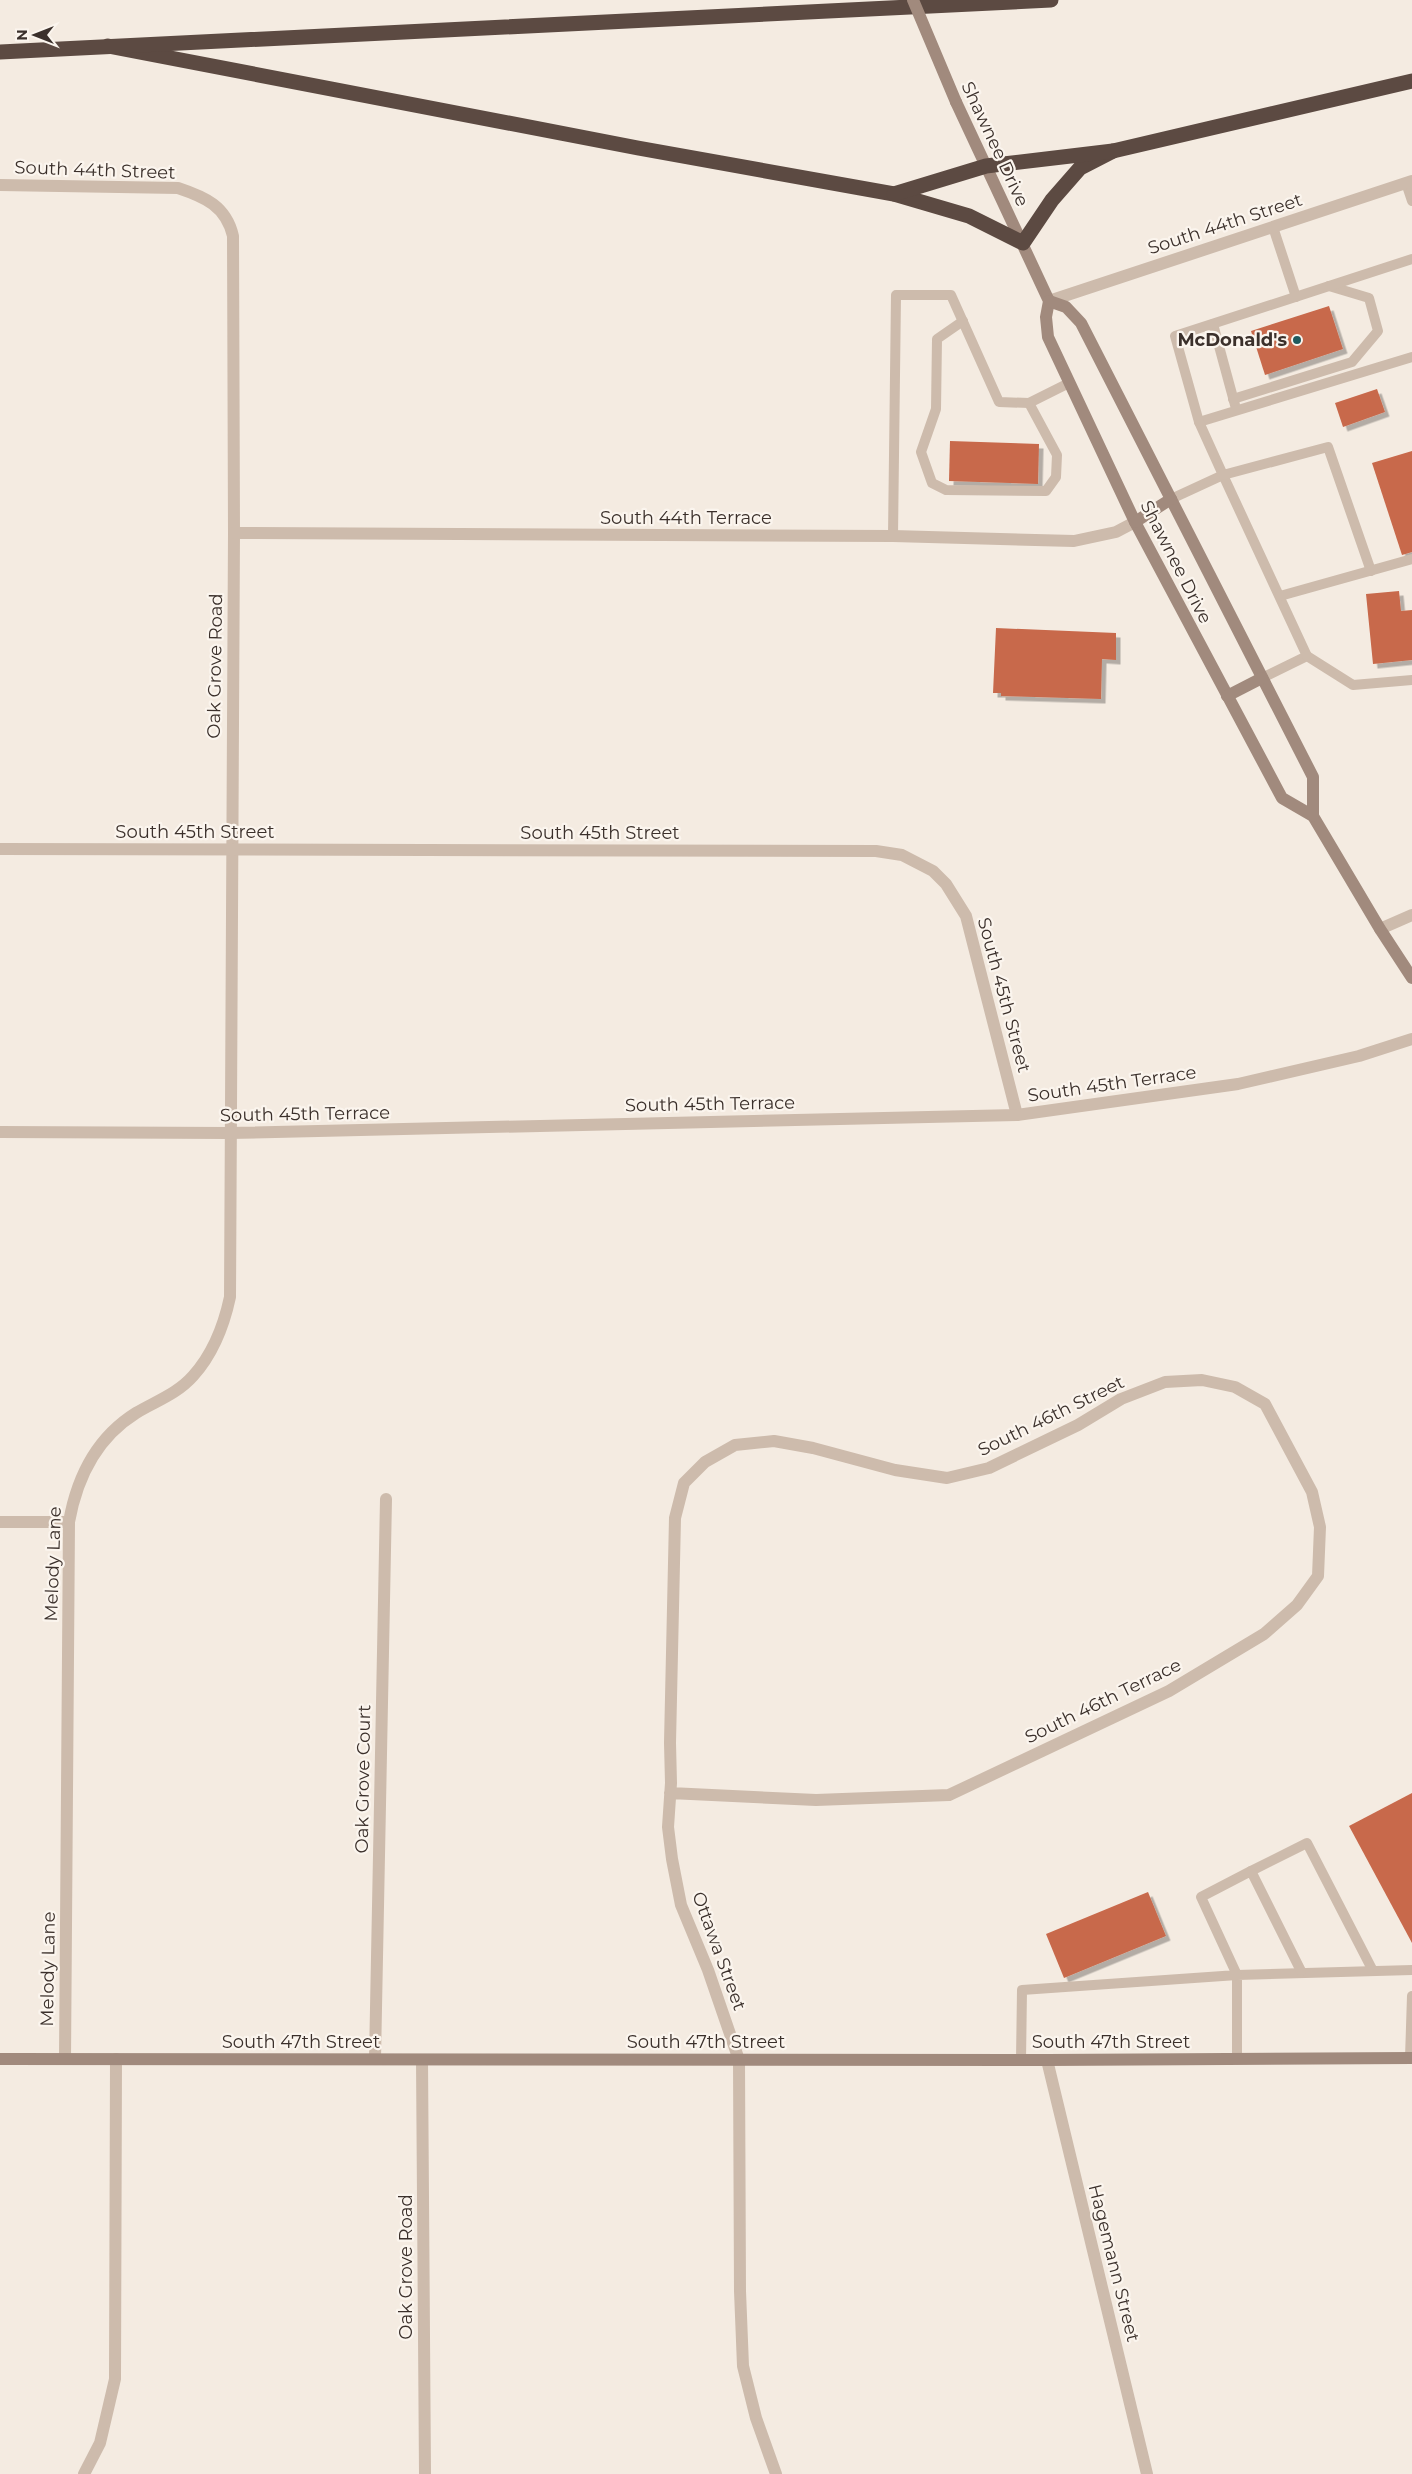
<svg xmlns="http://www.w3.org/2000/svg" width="1412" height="2474" viewBox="0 0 1412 2474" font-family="Montserrat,sans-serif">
  <defs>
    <filter id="shadow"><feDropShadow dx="4.5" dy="4.5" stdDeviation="0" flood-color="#0004"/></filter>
  </defs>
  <rect width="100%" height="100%" fill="#f4ebe1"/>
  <g fill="#c8694b" filter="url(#shadow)">
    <path d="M1329,306L1343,349L1265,375L1251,331Z"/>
    <path d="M1377,389L1385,412L1343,427L1335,403Z"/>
    <path d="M950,441L1039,444L1038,484L949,481Z"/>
    <path d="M1412,451V552L1402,555L1372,463Z"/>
    <path d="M1399,591L1401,611L1412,610V660L1373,664L1366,594Z"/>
    <path d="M996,628L1116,633V660L1102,659L1101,699L1001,696V693H993Z"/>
    <path d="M1412,1793V1943L1349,1826Z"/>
    <path d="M1148,1892L1166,1936L1064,1978L1046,1934Z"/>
  </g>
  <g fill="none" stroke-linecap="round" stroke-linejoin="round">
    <g stroke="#cdbbac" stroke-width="10">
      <path d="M1406,183L1412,201"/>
      <path d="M1273,227L1296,297"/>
      <path d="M963,321L937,339L936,409L921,452L932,483L946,490L1046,491L1056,477L1057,455L1029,403"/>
      <path d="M1213,324L1235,405"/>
      <path d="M1233,399L1352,362L1378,331L1369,298L1329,286"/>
      <path d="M1199,422L1412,357"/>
      <path d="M1171,499L1223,475L1307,656L1262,678"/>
      <path d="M893,536L896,295H951L999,402L1029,403L1069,383"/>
      <path d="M1371,571L1328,447L1223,475L1199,422L1175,336L1412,259"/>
      <path d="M1280,596L1412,559"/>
      <path d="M1307,656L1353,685L1412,680"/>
      <path d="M1251,1871L1307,1843L1373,1971"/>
      <path d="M1410,2058L1412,1996"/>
      <path d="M1237,2059V1975L1412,1970"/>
      <path d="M1021,2060L1022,1990L1237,1975L1201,1897L1251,1871L1301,1971"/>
    </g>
    <g stroke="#cdbbac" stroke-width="12">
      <path d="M0,185L178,188C205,197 226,206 233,236L234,533L230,1297C224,1325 212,1355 193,1376C177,1394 156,1401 136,1413C96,1438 77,1477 69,1522L65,2059"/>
      <path d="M1049,301L1412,181"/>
      <path d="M234,533L893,536L1074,541L1116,532L1135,522"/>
      <path d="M0,849L876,851L902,855L933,871L946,884L966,916L1017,1115"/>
      <path d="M1380,929L1412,915"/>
      <path d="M0,1132L229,1133L1017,1115L1238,1084L1359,1056L1412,1039"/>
      <path d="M0,1522H69"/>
      <path d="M670,1793L816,1800L949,1795L1169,1691L1264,1634L1297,1605L1318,1576L1320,1527L1312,1492L1265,1404L1235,1387L1202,1380L1165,1382L1121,1399L1078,1425L989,1468L947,1478L895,1470L813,1448L774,1441L735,1445L705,1462L684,1483L675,1518L670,1743L671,1783L668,1827L672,1859L681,1905L708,1970L739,2060L740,2291L743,2366L756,2418L776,2474"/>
      <path d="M375,2059L386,1499"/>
      <path d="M422,2060L425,2474"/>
      <path d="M1047,2060L1147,2474"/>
      <path d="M84,2474L100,2443L115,2379L116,2059"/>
    </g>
    <g stroke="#a18a7d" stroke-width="12">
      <path d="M956,102L1049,301L1046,317L1048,337L1135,522L1282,798L1313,816L1380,929L1412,978"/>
      <path d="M1049,301L1066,307L1081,323L1313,777V816"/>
      <path d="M1135,522L1171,499"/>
      <path d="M1227,696L1262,678"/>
      <path d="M0,2059L1047,2060L1412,2058"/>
    </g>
    <g stroke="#5c4a42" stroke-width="15">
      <path d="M108,46L638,148L894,194L969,216L1023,243L1052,200L1080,168L1113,151"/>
      <path d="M0,52L1051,0"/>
      <path d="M894,194L986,166L1113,151L1412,81"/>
    </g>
    <path stroke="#a18a7d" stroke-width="12" d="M913,0L956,102"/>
  </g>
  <circle fill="#1f5a5e" stroke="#fbf5ee" stroke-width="2" cx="1297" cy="340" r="5"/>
  <g text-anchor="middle" stroke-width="4.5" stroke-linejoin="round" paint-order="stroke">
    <g font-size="18" fill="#3b302b" stroke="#fbf5ee">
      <text transform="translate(995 144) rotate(65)" y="6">Shawnee Drive</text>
      <text transform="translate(95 170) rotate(2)" y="6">South 44th Street</text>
      <text transform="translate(1225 224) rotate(-18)" y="6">South 44th Street</text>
      <text x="686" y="524">South 44th Terrace</text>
      <text transform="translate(1176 562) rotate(63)" y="6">Shawnee Drive</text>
      <text transform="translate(215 666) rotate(-89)" y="6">Oak Grove Road</text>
      <text x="195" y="838">South 45th Street</text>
      <text x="600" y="839">South 45th Street</text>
      <text transform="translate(1004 995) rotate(75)" y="6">South 45th Street</text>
      <text transform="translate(1112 1084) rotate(-8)" y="6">South 45th Terrace</text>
      <text transform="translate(710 1104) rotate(-1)" y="6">South 45th Terrace</text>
      <text transform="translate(305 1114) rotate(-1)" y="6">South 45th Terrace</text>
      <text transform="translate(1051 1416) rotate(-26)" y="6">South 46th Street</text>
      <text transform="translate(53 1564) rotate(-88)" y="6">Melody Lane</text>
      <text transform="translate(1103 1701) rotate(-26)" y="6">South 46th Terrace</text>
      <text transform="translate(363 1779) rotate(-89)" y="6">Oak Grove Court</text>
      <text transform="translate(719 1951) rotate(70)" y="6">Ottawa Street</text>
      <text transform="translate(48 1969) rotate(-89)" y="6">Melody Lane</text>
      <text x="301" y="2048">South 47th Street</text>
      <text x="706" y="2048">South 47th Street</text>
      <text x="1111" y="2048">South 47th Street</text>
      <text transform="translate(1114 2263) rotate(76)" y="6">Hagemann Street</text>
      <text transform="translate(406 2267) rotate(-90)" y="6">Oak Grove Road</text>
    </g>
    <g font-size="18" font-weight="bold" fill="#3b302b" stroke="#fbf5ee" text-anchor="end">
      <text x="1287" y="346">McDonald's</text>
    </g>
  </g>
  <g transform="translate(35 35) rotate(270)" stroke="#fbf5ee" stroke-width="4" paint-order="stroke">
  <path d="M0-4L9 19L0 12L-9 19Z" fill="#3b302b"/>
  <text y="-8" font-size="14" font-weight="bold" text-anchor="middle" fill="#3b302b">N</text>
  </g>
</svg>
